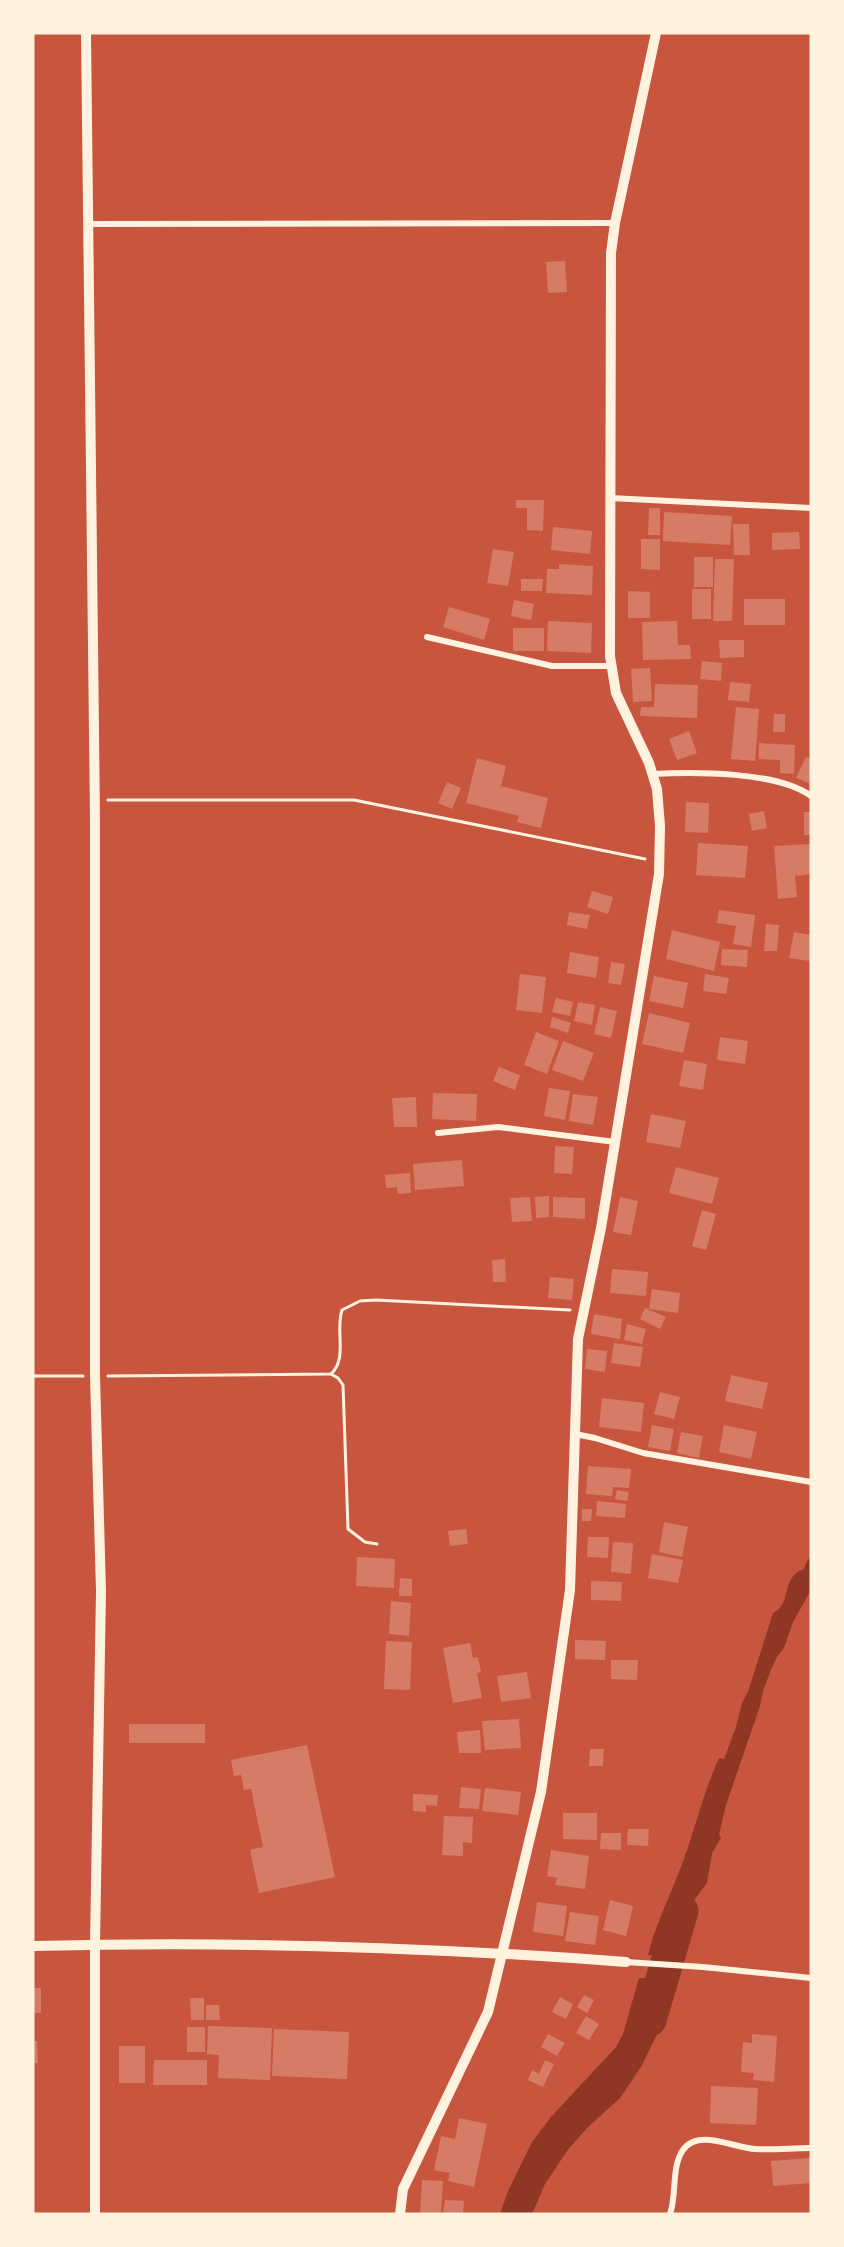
<svg xmlns="http://www.w3.org/2000/svg" width="844" height="2247" viewBox="0 0 844 2247" font-family="'Alegreya Sans',sans-serif">
  <rect width="100%" height="100%" fill="#c8553d"/>
  <g fill="#8f3625">
    <path d="M811,1557V1590L793,1622L784,1648L777,1657L772,1667L763,1691L760,1706L726,1805L719,1834L721,1838L712,1853L707,1883L692,1903L694,1921L684,1955H648C655,1926 668,1900 679,1872C694,1835 702,1795 719,1758L724,1759L735,1730L742,1703L748,1692L773,1613C793,1604 780,1577 804,1569L807,1561Z"/>
    <path d="M639,1978L675,1979L661,2026L641,2067L620,2098L587,2128L567,2151L545,2184L532,2214H500L508,2191L532,2142L551,2117L616,2047L623,2034Z"/>
  </g>
  <g fill="none" stroke-linecap="round" stroke-linejoin="round">
    <path stroke="#8f3625" stroke-width="33" d="M650,2020L682,1911"/>
  </g>
  <g fill="#d67c66">
    <path d="M565,261L567,292L548,293L546,262Z"/>
    <path d="M516,500H544L543,531L527,530V508H516Z"/>
    <path d="M649,508H660V535H648Z"/>
    <path d="M664,512L732,516L730,545L663,541Z"/>
    <path d="M733,524H749L750,555H734Z"/>
    <path d="M553,527L592,531L590,554L551,550Z"/>
    <path d="M799,532L800,549L772,550V533Z"/>
    <path d="M641,539H660V570L641,569Z"/>
    <path d="M493,549L514,552L508,586L487,583Z"/>
    <rect x="694" y="557" width="19" height="30"/>
    <path d="M715,559H734L732,621H713Z"/>
    <path d="M559,564L593,566L592,595L546,593L547,569H559Z"/>
    <path d="M521,579H543L542,591H521Z"/>
    <rect x="692" y="589" width="19" height="30"/>
    <path d="M628,591L650,592V618H628Z"/>
    <rect x="744" y="599" width="41" height="26"/>
    <path d="M514,600L534,604L531,620L511,616Z"/>
    <path d="M449,607L490,619L484,640L443,627Z"/>
    <path d="M548,621L592,623L591,653L547,651Z"/>
    <path d="M677,621L678,645H690L691,659L643,660L642,622Z"/>
    <rect x="513" y="628" width="31" height="23"/>
    <path d="M719,640H744V657L720,658Z"/>
    <path d="M702,661L722,663L721,681L700,679Z"/>
    <path d="M650,668L652,701L633,702L631,669Z"/>
    <path d="M730,682L751,684L749,702L728,700Z"/>
    <path d="M655,684L698,685L697,718L640,716L641,707H654Z"/>
    <path d="M736,707L759,709L755,761L731,759Z"/>
    <path d="M774,714H785V732H773Z"/>
    <path d="M689,731L697,753L677,760L669,739Z"/>
    <path d="M759,743L795,745L794,774L780,773V760L759,759Z"/>
    <path d="M806,757L811,759V784L796,778Z"/>
    <path d="M477,758L506,766L501,786L548,798L541,828L517,822L519,816L466,803Z"/>
    <path d="M447,782L461,788L452,809L438,803Z"/>
    <path d="M686,802L709,803L708,833L685,832Z"/>
    <path d="M764,811L767,828L752,831L749,814Z"/>
    <rect x="804" y="812" width="7" height="23"/>
    <path d="M698,843L748,846L745,878L696,875Z"/>
    <path d="M811,844V874L795,876L797,897L778,899L774,846Z"/>
    <path d="M592,891L613,897L608,914L587,907Z"/>
    <path d="M719,910L755,915L751,947L733,944L736,926L717,923Z"/>
    <path d="M569,912L590,915L587,929L567,925Z"/>
    <path d="M766,924L779,925L777,951H764Z"/>
    <path d="M672,930L720,942L714,971L666,959Z"/>
    <path d="M794,932L811,935L810,961L789,958Z"/>
    <path d="M722,949L748,950L747,967L721,965Z"/>
    <path d="M570,952L599,957L596,978L567,973Z"/>
    <path d="M611,962L625,964L621,985L608,983Z"/>
    <path d="M520,974L546,977L542,1013L516,1010Z"/>
    <path d="M705,974L729,978L726,994L703,991Z"/>
    <path d="M654,976L688,983L683,1008L649,1001Z"/>
    <path d="M556,998L573,1002L570,1016L552,1012Z"/>
    <path d="M578,1002L595,1005L592,1025L574,1021Z"/>
    <path d="M600,1007L617,1011L611,1038L594,1034Z"/>
    <path d="M649,1013L690,1023L683,1053L642,1044Z"/>
    <path d="M552,1017L571,1023L568,1033L550,1027Z"/>
    <path d="M536,1032L559,1041L547,1074L524,1065Z"/>
    <path d="M720,1037L748,1041L745,1064L717,1060Z"/>
    <path d="M563,1041L594,1053L583,1081L552,1070Z"/>
    <path d="M684,1060L707,1064L703,1090L679,1086Z"/>
    <path d="M499,1067L520,1075L515,1090L493,1081Z"/>
    <path d="M549,1088L570,1091L565,1120L544,1116Z"/>
    <path d="M433,1093L477,1094L476,1121L432,1119Z"/>
    <path d="M573,1094L598,1097L593,1125L569,1121Z"/>
    <path d="M416,1097L417,1127H394L392,1098Z"/>
    <path d="M651,1114L686,1121L680,1148L646,1142Z"/>
    <path d="M555,1146L574,1147L572,1174L554,1173Z"/>
    <path d="M462,1160L464,1186L415,1190L413,1164Z"/>
    <path d="M676,1167L719,1178L712,1204L669,1193Z"/>
    <path d="M410,1173L411,1193L398,1194L397,1187L386,1188L385,1175Z"/>
    <path d="M549,1196V1217L536,1218L535,1197Z"/>
    <path d="M530,1197L532,1221L512,1222L510,1198Z"/>
    <path d="M553,1197L585,1198V1219L553,1217Z"/>
    <path d="M620,1197L638,1201L631,1235L613,1232Z"/>
    <path d="M702,1210L716,1214L706,1250L692,1246Z"/>
    <path d="M505,1259L506,1282H493L492,1260Z"/>
    <path d="M612,1269L648,1272L646,1296L610,1293Z"/>
    <path d="M550,1277L574,1279L572,1300L548,1298Z"/>
    <path d="M652,1289L680,1293L678,1313L649,1309Z"/>
    <path d="M645,1308L666,1317L660,1329L640,1319Z"/>
    <path d="M594,1314L622,1319L620,1339L591,1334Z"/>
    <path d="M627,1324L646,1329L642,1344L624,1340Z"/>
    <path d="M614,1343L643,1347L640,1367L611,1363Z"/>
    <path d="M587,1349L607,1351L605,1372L585,1369Z"/>
    <path d="M731,1375L768,1383L762,1409L725,1401Z"/>
    <path d="M660,1392L680,1397L674,1419L654,1414Z"/>
    <path d="M602,1398L644,1403L641,1432L599,1427Z"/>
    <path d="M652,1425L674,1429L670,1451L648,1447Z"/>
    <path d="M724,1425L757,1432L751,1459L719,1452Z"/>
    <path d="M681,1432L703,1436L699,1458L677,1453Z"/>
    <path d="M588,1466L631,1469L629,1488L613,1487L612,1496L586,1494Z"/>
    <path d="M617,1490L629,1492L627,1501L615,1499Z"/>
    <path d="M597,1501L626,1504L625,1518L596,1516Z"/>
    <path d="M582,1509H592L591,1521H582Z"/>
    <path d="M664,1522L688,1527L682,1557L659,1552Z"/>
    <path d="M466,1529L468,1544L450,1546L448,1531Z"/>
    <path d="M588,1537H609L608,1558L587,1557Z"/>
    <path d="M613,1542L633,1543L631,1574L611,1572Z"/>
    <path d="M652,1554L683,1560L678,1583L648,1578Z"/>
    <path d="M357,1557L395,1559L394,1588L356,1586Z"/>
    <path d="M400,1578L412,1579V1596H399Z"/>
    <path d="M591,1581L622,1582L621,1601L591,1600Z"/>
    <path d="M391,1601L411,1603L409,1636L389,1634Z"/>
    <path d="M575,1640L606,1641L605,1660L575,1659Z"/>
    <path d="M386,1641L412,1642L410,1690L384,1689Z"/>
    <path d="M470,1643L473,1658L478,1657L481,1672L477,1673L482,1698L453,1703L443,1648Z"/>
    <path d="M611,1660H638L637,1680L611,1679Z"/>
    <path d="M527,1672L531,1698L501,1702L497,1676Z"/>
    <path d="M519,1719L521,1748L485,1750L482,1721Z"/>
    <rect x="129" y="1724" width="76" height="19"/>
    <path d="M480,1730L481,1753H459L457,1732Z"/>
    <path d="M307,1745L335,1877L259,1893L250,1850L263,1847L251,1789L244,1790L241,1775L234,1776L231,1760Z"/>
    <path d="M590,1749H604L603,1766H589Z"/>
    <path d="M461,1787L481,1789L479,1809L459,1808Z"/>
    <path d="M485,1788L521,1792L518,1815L482,1811Z"/>
    <path d="M413,1794L438,1795L437,1806L426,1805V1812L413,1811Z"/>
    <path d="M563,1813H597V1840L563,1839Z"/>
    <path d="M444,1816L473,1817L472,1843L463,1842V1856L442,1855Z"/>
    <path d="M628,1829H649L648,1846L627,1845Z"/>
    <path d="M601,1833H621V1850L600,1849Z"/>
    <path d="M551,1850L589,1856L585,1889L555,1885L557,1878L547,1876Z"/>
    <path d="M610,1900L633,1906L626,1936L603,1930Z"/>
    <path d="M537,1902L567,1906L563,1936L533,1932Z"/>
    <path d="M570,1912L599,1916L595,1945L565,1941Z"/>
    <rect x="33" y="1988" width="8" height="25"/>
    <path d="M584,1995L594,2000L587,2013L577,2007Z"/>
    <path d="M560,1997L573,2004L566,2019L552,2012Z"/>
    <path d="M190,1998H204V2020H191Z"/>
    <path d="M206,2005H219L220,2020H206Z"/>
    <path d="M586,2016L599,2024L589,2040L576,2033Z"/>
    <path d="M208,2026L272,2028L270,2080L218,2078L219,2055L207,2054Z"/>
    <rect x="187" y="2027" width="18" height="25"/>
    <path d="M274,2029L349,2032L347,2079L272,2076Z"/>
    <path d="M548,2034L565,2043L557,2056L541,2047Z"/>
    <path d="M752,2034L777,2036L774,2082L753,2080L754,2073L741,2072L743,2042L752,2043Z"/>
    <path d="M33,2041H37L38,2063H33Z"/>
    <rect x="119" y="2046" width="26" height="37"/>
    <path d="M154,2060H207V2085H153Z"/>
    <path d="M545,2060L554,2064L543,2087L528,2080L532,2070L539,2074Z"/>
    <path d="M711,2086L758,2088L756,2125L710,2123Z"/>
    <path d="M459,2118L487,2124L474,2187L448,2181L450,2173L434,2170L441,2136L455,2139Z"/>
    <path d="M810,2158L811,2183L773,2186L771,2161Z"/>
    <path d="M422,2180L443,2181L441,2214H420Z"/>
    <path d="M445,2200L464,2201L463,2214H443Z"/>
  </g>
  <g fill="none" stroke-linecap="round" stroke-linejoin="round">
    <g stroke="#fff3e0" stroke-width="3">
      <path d="M108,800H354L645,859"/>
      <path d="M331,1374L338,1378L343,1385L348,1529L365,1542L377,1544"/>
      <path d="M33,1376H83"/>
      <path d="M108,1376L331,1374C348,1359 335,1330 342,1310L360,1301L376,1300L570,1310"/>
    </g>
    <g stroke="#fff3e0" stroke-width="6">
      <path d="M88,224L615,223"/>
      <path d="M610,498L811,508"/>
      <path d="M427,637L552,666H612"/>
      <path d="M652,774C694,772 777,771 811,796"/>
      <path d="M438,1133L498,1127L615,1142"/>
      <path d="M575,1434L595,1438L643,1453L811,1482"/>
      <path d="M626,1962L703,1967L811,1978"/>
      <path d="M670,2214C677,2195 671,2167 683,2150C698,2128 734,2148 755,2149C773,2150 792,2148 811,2148"/>
    </g>
    <g stroke="#fff3e0" stroke-width="10">
      <path d="M86,33L95,820V1376L101,1591L95,1944V2214"/>
      <path d="M33,1946C230,1941 429,1947 626,1962"/>
      <path d="M400,2214L403,2189L488,2012L541,1792L570,1590L578,1339L601,1228L659,874L660,826L657,789L649,763L616,693L610,656L611,253L615,223L656,33"/>
    </g>
  </g>
  <rect width="844" height="2247" fill="none" stroke="#fff3e0" stroke-width="69"/>
</svg>
